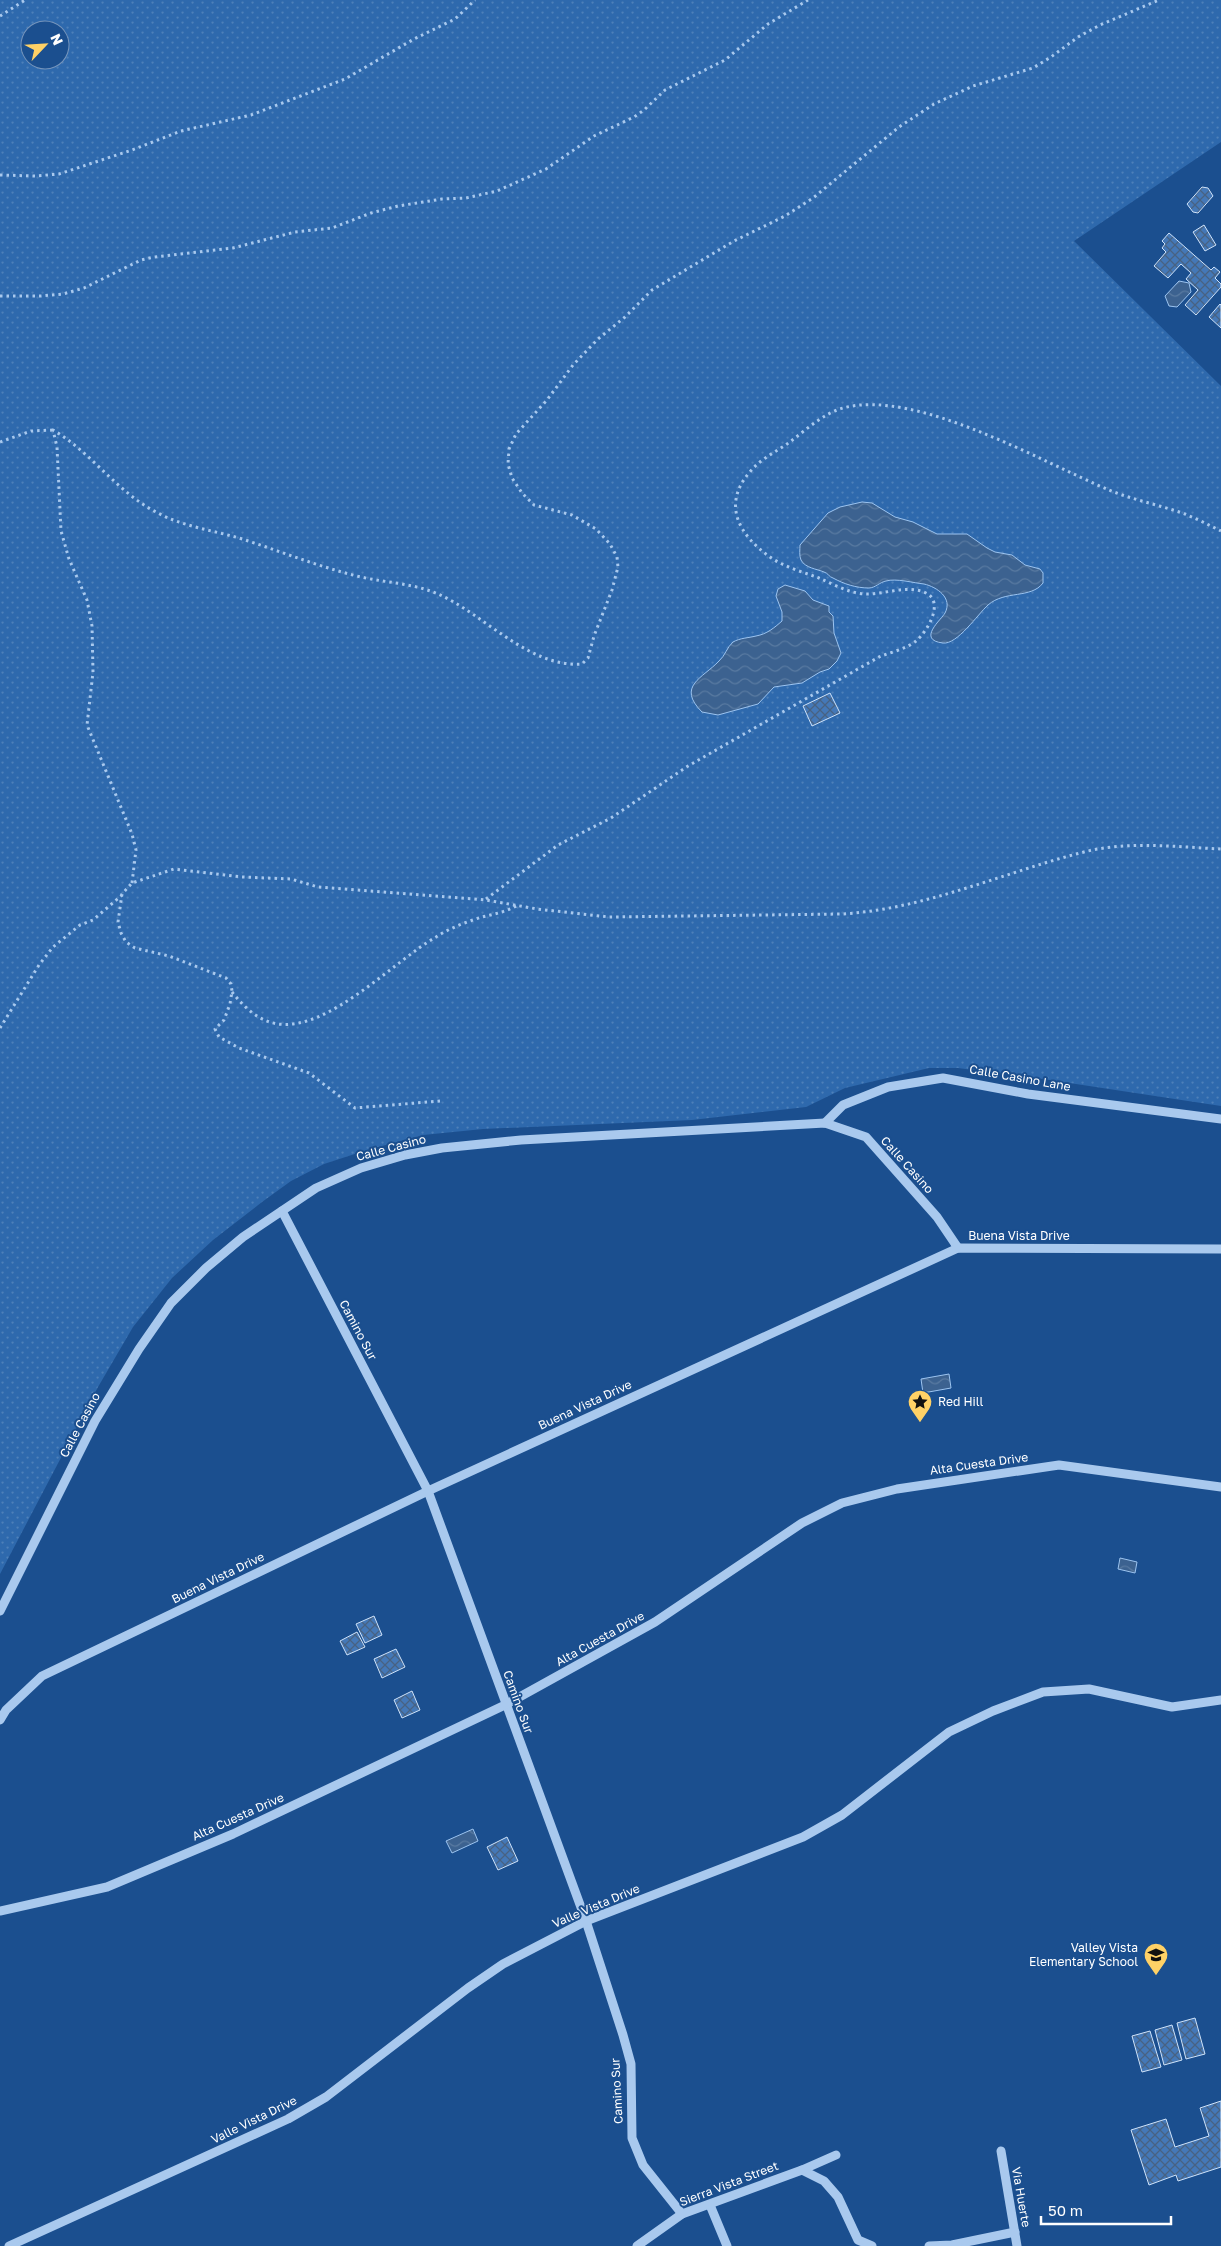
<svg xmlns="http://www.w3.org/2000/svg" width="1221" height="2246" viewBox="0 0 1221 2246" font-family="'Golos Text',sans-serif">
  <defs>
    <pattern id="grass-dots" width="8" height="8" patternUnits="userSpaceOnUse" patternTransform="scale(1.25)"><rect width="8" height="8" fill="#2e69ad"/><path d="M2 2h.1M6 6h.1" fill="none" stroke="#4d80b9" stroke-width="1.8" stroke-linecap="round"/></pattern>
    <pattern id="water-waves" width="16" height="10" patternUnits="userSpaceOnUse" patternTransform="scale(1.25)"><rect width="16" height="10" fill="#3c6290"/><path d="M0 5q4-4 8 0t8 0" fill="none" stroke="#597aa1"/></pattern>
    <pattern id="building-cross-hatch" width="8" height="8" patternUnits="userSpaceOnUse" patternTransform="scale(1.25)"><rect width="8" height="8" fill="#4478b7"/><path d="M0 0l8 8M0 8l8-8" fill="none" stroke="#486282"/></pattern>
  </defs>
  <rect width="100%" height="100%" fill="#1b4f8f"/>
  <path fill="url(#grass-dots)" fill-rule="evenodd" d="M0,0H1221V142L1074,241L1221,386V1106L1043,1079L958,1068H929L845,1088L806,1107L692,1120L483,1129L423,1135L367,1150L324,1164L291,1181L262,1202L213,1240L172,1278L133,1327L98,1387L0,1574ZM30,30H60V60H30Z"/>
  <g fill="url(#water-waves)" stroke="#9cc4f0">
    <path d="M1179,281L1189,283L1191,292L1177,307L1169,306L1165,296Z"/>
    <path d="M862,502L872,503L895,517L913,522L937,534H967L987,548L995,552L1012,555L1025,565L1040,569L1043,573V583C1031,599 1005,590 988,605C978,614 957,645 943,643C916,640 942,619 945,613C953,598 937,587 924,584C914,583 896,578 886,581C880,582 875,588 869,588C856,588 844,584 833,578C829,577 828,573 824,572C817,569 805,568 801,560C799,556 800,549 800,545L828,513L840,507Z"/>
    <path d="M785,585L805,591L813,600L829,606V612L833,616L834,633L841,653L837,661L829,669L820,672L802,683L774,687L758,704L718,715L702,712C676,686 703,678 719,661C725,656 727,647 733,642C740,638 748,638 756,636C767,634 774,628 782,621V612L776,596L778,589Z"/>
    <path d="M949,1374L951,1388L923,1393L921,1379Z"/>
    <path d="M1120,1558L1137,1562L1135,1573L1118,1569Z"/>
    <path d="M473,1829L478,1841L452,1853L446,1841Z"/>
  </g>
  <g fill="url(#building-cross-hatch)" stroke="#cfe3fa">
    <path d="M1202,187L1208,188L1213,196L1198,213L1193,212L1187,204Z"/>
    <path d="M1204,225L1216,245L1205,251L1193,232Z"/>
    <path d="M1169,233L1211,270L1214,267L1220,272L1215,278L1221,284V287L1196,315L1185,305L1198,290L1186,279L1191,273L1181,264L1168,278L1154,266L1166,252L1162,248L1165,244L1162,241Z"/>
    <path d="M1220,304L1221,305V328L1209,317Z"/>
    <path d="M830,693L840,713L812,726L803,706Z"/>
    <path d="M374,1616L382,1635L365,1643L356,1624Z"/>
    <path d="M357,1632L365,1647L347,1655L340,1641Z"/>
    <path d="M396,1649L405,1667L382,1678L374,1659Z"/>
    <path d="M412,1691L420,1710L402,1718L394,1700Z"/>
    <path d="M507,1837L518,1861L498,1870L487,1847Z"/>
    <path d="M1195,2018L1205,2054L1186,2059L1177,2023Z"/>
    <path d="M1172,2025L1182,2060L1164,2065L1155,2030Z"/>
    <path d="M1150,2031L1161,2067L1142,2072L1132,2036Z"/>
    <path d="M1221,2101V2167L1178,2181L1176,2175L1149,2185L1131,2130L1166,2119L1175,2147L1209,2136L1200,2108Z"/>
  </g>
  <g fill="none" stroke-linecap="round" stroke-linejoin="round">
    <g stroke="#a9c9ee" stroke-width="3" stroke-dasharray="2.5 4" stroke-linecap="butt">
      <path d="M0,16L25,0"/>
      <path d="M0,175L35,176L59,174L132,150L181,131L251,115L345,79L414,39L455,19L475,0"/>
      <path d="M0,296H41L63,294L84,288L141,260L154,257L233,248L295,232L332,228L371,213L398,206L442,199L466,198L497,191L546,169L594,136L634,117L644,110L665,90L725,60L768,24L808,0"/>
      <path d="M0,442L31,431L53,430"/>
      <path d="M132,883L136,850L132,834L87,725L93,672L92,626L87,600L69,559L61,531L57,447L53,430C91,452 117,492 156,512C181,526 211,530 239,538C280,551 319,567 361,577C387,583 413,583 438,594C484,614 529,668 582,664L588,658L594,636L612,590L618,567L617,557L610,544L596,529L572,515L534,505L522,493L512,478L508,464L509,449L516,434L547,400L573,365L598,339L625,317L652,290L734,241L785,216L813,198L899,127L934,104L973,86L1033,68L1051,57L1078,37L1100,25L1159,0"/>
      <path d="M486,899L558,845L611,818L688,766L879,657C891,652 906,649 916,641C927,632 945,602 926,593C907,584 884,595 864,594C849,593 833,584 819,578C803,572 784,567 770,557C739,535 722,505 749,473C760,459 774,453 787,444C805,431 822,414 843,408C915,388 1042,462 1109,490C1133,500 1160,505 1185,514C1197,519 1209,525 1221,531"/>
      <path d="M232,992C244,1007 258,1021 278,1024C329,1031 394,961 436,937C450,928 466,922 482,917C494,914 506,912 518,905"/>
      <path d="M0,1028L39,965L53,947L80,925L93,920L122,895"/>
      <path d="M440,1101L355,1108L309,1073L239,1048L219,1037L215,1029L224,1020L230,1004L232,991L231,984L226,978L213,973L169,956L135,948L126,942L121,933L118,922L122,894L132,883L174,869L242,877L291,879L318,887L486,900L537,909L609,917L842,914C927,909 1006,871 1088,851C1131,841 1178,847 1221,849"/>
    </g>
    <g stroke="#a9c9ee" stroke-width="9">
      <path d="M825,1123L843,1105L888,1087L943,1078L1028,1094L1221,1119"/>
      <path d="M282,1211L428,1491L586,1921L623,2035L631,2064L632,2138L643,2165L682,2214"/>
      <path d="M0,1611L95,1421L139,1349L171,1303L206,1268L243,1237L316,1188L361,1168L405,1155L442,1148L521,1140L825,1123L866,1137L937,1217L958,1248"/>
      <path d="M0,1720L6,1710L42,1676L428,1491L958,1248L1221,1249"/>
      <path d="M0,1911L107,1887L233,1834L505,1705L655,1622L802,1523L842,1503L897,1489L1059,1465L1221,1487"/>
      <path d="M1001,2151L1017,2246"/>
      <path d="M802,2170L824,2181L838,2197L858,2240L872,2246"/>
      <path d="M710,2205L727,2246"/>
      <path d="M9,2246L288,2119L326,2097L468,1988L503,1964L586,1921L803,1837L842,1815L949,1732L993,1711L1043,1692L1089,1689L1172,1707L1221,1700"/>
      <path d="M637,2246L682,2214L802,2170L836,2155"/>
      <path d="M929,2246L952,2245L1015,2232"/>
    </g>
  </g>
  <defs>
    <symbol id="sight-pin" viewBox="-11 -11 22 30"><path d="M0 17L-7.5 6A9.5 9.5 0 1 1 7.5 6Z" fill="#ffd166" stroke="#1b4f8f"/><path d="M0-6L1.8-2.2L6-1.7L2.9 1.2L3.7 5.4L0 3.3L-3.7 5.4L-2.9 1.2L-6-1.7L-1.8-2.2Z" fill="#111"/></symbol>
    <symbol id="school-pin" viewBox="-11 -11 22 30"><path d="M0 17L-7.5 6A9.5 9.5 0 1 1 7.5 6Z" fill="#ffd166" stroke="#1b4f8f"/><path d="M0-5L7-2L0 1L-7-2ZM-4 1L0 2.5L4 1V4Q0 6-4 4Z" fill="#111"/></symbol>
  </defs>
  <g fill-rule="evenodd">
    <use href="#sight-pin" x="906" y="1388" width="28" height="38"/>
    <use href="#school-pin" x="1142" y="1941" width="28" height="38"/>
  </g>
  <g text-anchor="middle" stroke-width="4" stroke-linejoin="round" paint-order="stroke">
    <g font-size="12" fill="#fff" stroke="#1b4f8f">
      <text transform="translate(1020 1078) rotate(10)" y="4">Calle Casino Lane</text>
      <text transform="translate(391 1148) rotate(-15)" y="4">Calle Casino</text>
      <text transform="translate(907 1165) rotate(48)" y="4">Calle Casino</text>
      <text x="1019" y="1240">Buena Vista Drive</text>
      <text transform="translate(358 1330) rotate(62)" y="4">Camino Sur</text>
      <text transform="translate(585 1405) rotate(-25)" y="4">Buena Vista Drive</text>
      <text transform="translate(80 1425) rotate(-62)" y="4">Calle Casino</text>
      <text transform="translate(979 1464) rotate(-8)" y="4">Alta Cuesta Drive</text>
      <text transform="translate(218 1578) rotate(-26)" y="4">Buena Vista Drive</text>
      <text transform="translate(600 1639) rotate(-29)" y="4">Alta Cuesta Drive</text>
      <text transform="translate(518 1702) rotate(70)" y="4">Camino Sur</text>
      <text transform="translate(238 1817) rotate(-24)" y="4">Alta Cuesta Drive</text>
      <text transform="translate(596 1906) rotate(-23)" y="4">Valle Vista Drive</text>
      <text transform="translate(617 2091) rotate(-93)" y="4">Camino Sur</text>
      <text transform="translate(254 2120) rotate(-26)" y="4">Valle Vista Drive</text>
      <text transform="translate(729 2184) rotate(-21)" y="4">Sierra Vista Street</text>
      <text transform="translate(1021 2197) rotate(80)" y="4">Via Huerte</text>
    </g>
    <g font-size="12" fill="#fff" stroke="#1b4f8f" text-anchor="start">
      <text x="938" y="1406">Red Hill</text>
      <text x="1138" y="1952" text-anchor="end">Valley Vista<tspan x="1138" dy="14">Elementary School</tspan></text>
    </g>
  </g>
  <g transform="translate(45 45) rotate(65)"><circle r="24" fill="#1b4f8f" stroke="#7695bc"/>
  <path d="M0-4L9 19L0 12L-9 19Z" fill="#ffd166"/>
  <text y="-8" font-size="14" font-weight="bold" text-anchor="middle" fill="#ffffff">N</text>
  </g>
  <path d="M1041 2216v8h130v-8" fill="none" stroke="#ffffff" stroke-width="2.5"/>
  <text x="1048" y="2216" font-size="15" fill="#ffffff" stroke="#1b4f8f" stroke-width="4" paint-order="stroke">50 m</text>
</svg>
